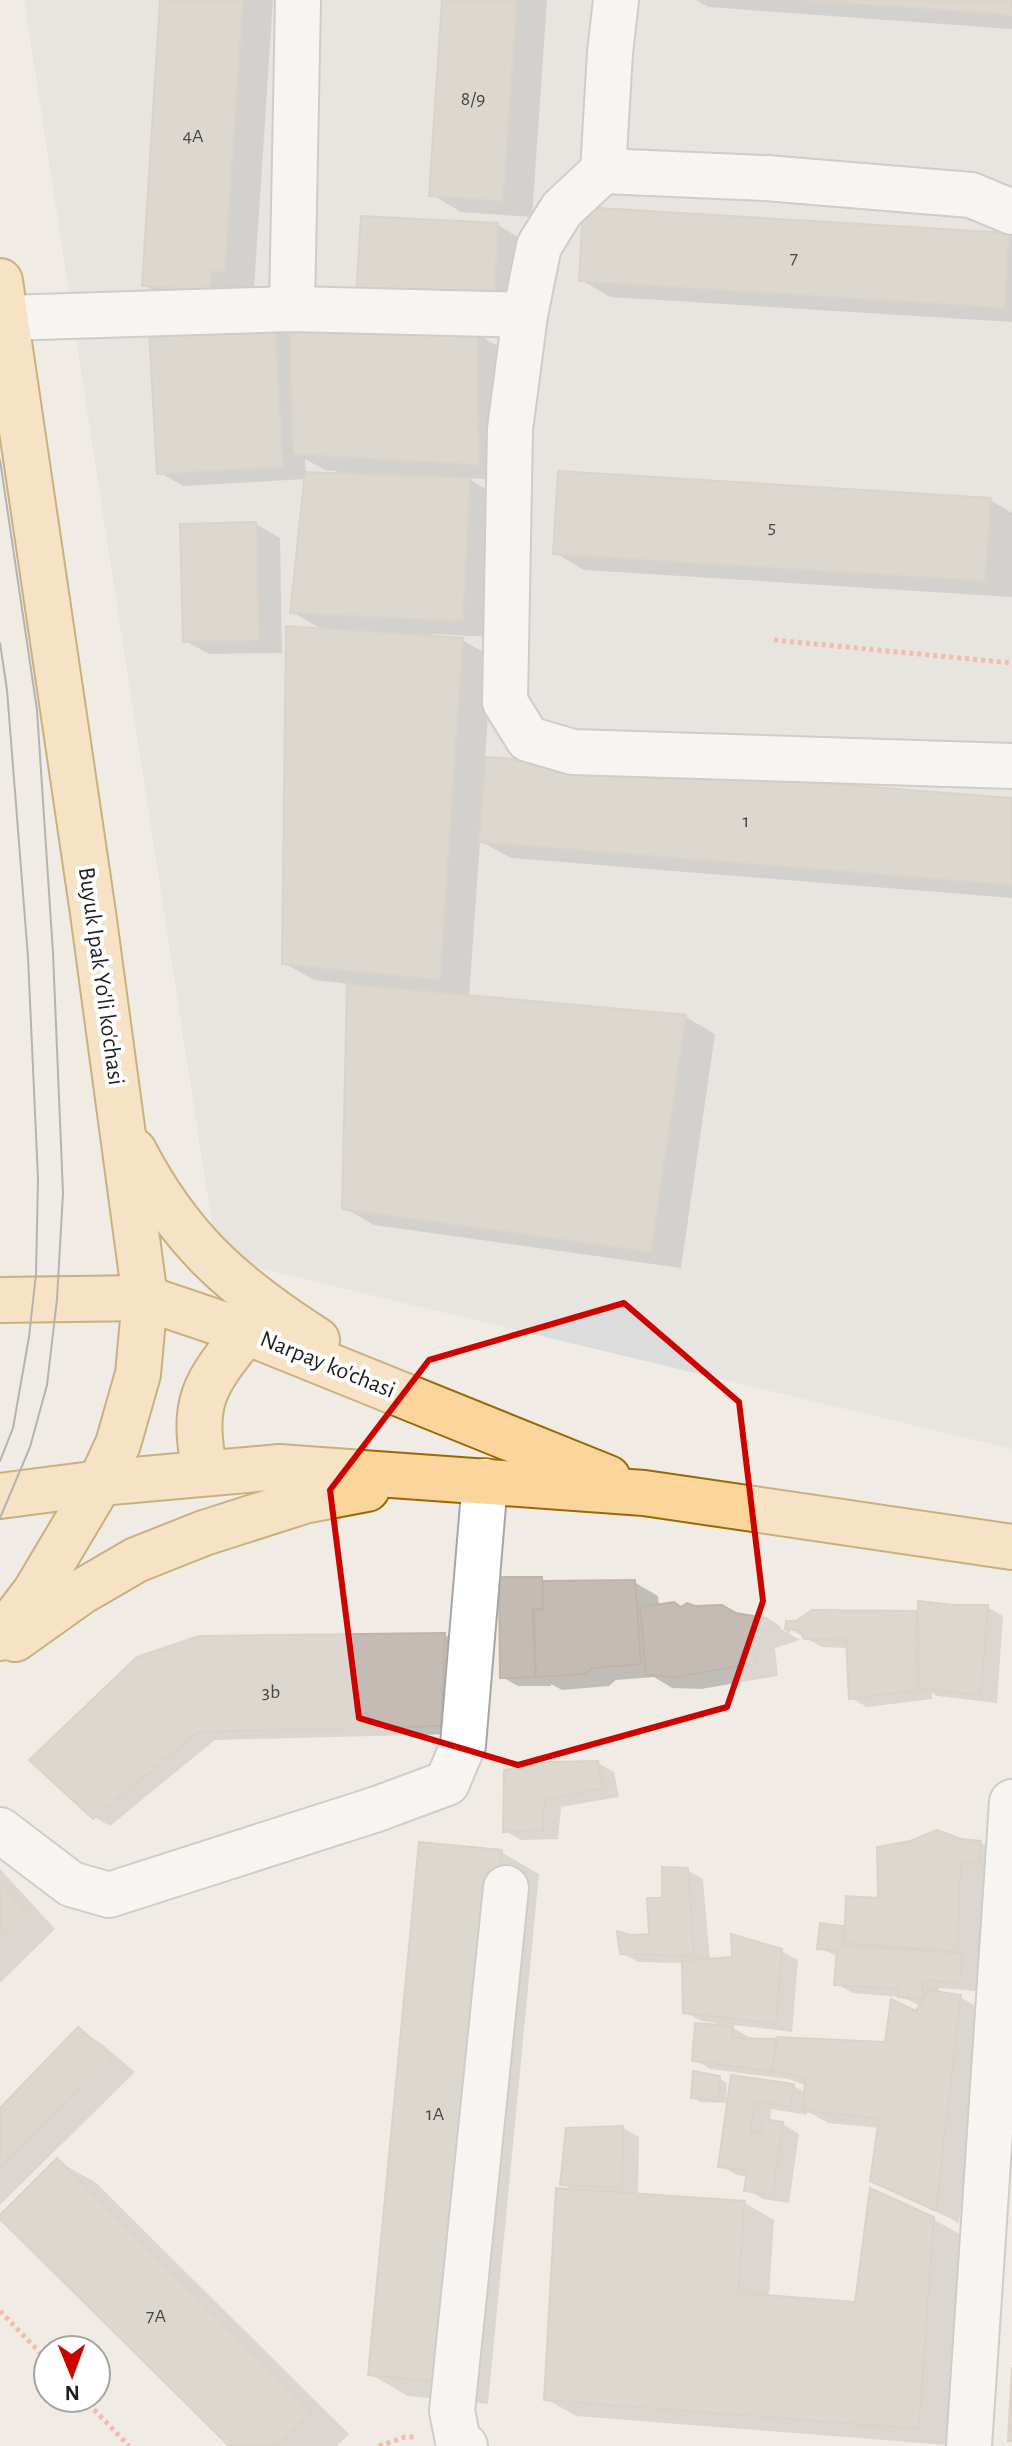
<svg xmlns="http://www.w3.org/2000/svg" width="1012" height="2446" viewBox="0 0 1012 2446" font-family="'Alegreya Sans',sans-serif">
  <rect width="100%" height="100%" fill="#f0ece5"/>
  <path fill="#dddcdc" d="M24,0H1012V1449L217,1258Z"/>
  <g fill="#0003" fill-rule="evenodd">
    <path d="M162,0H273L254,288L241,287L239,306L174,302L144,285Z"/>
    <path d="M444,0H547L532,217L461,212L431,194Z"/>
    <path d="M696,0H1012V29L708,7Z"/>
    <path d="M498,225L521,239L517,317L381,311Z"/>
    <path d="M1008,235L1012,237V322L610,297L581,280Z"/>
    <path d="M275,326L291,336L477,334L506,351L508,480L467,478L499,497L492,637L433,634V638L462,640L492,657L485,759L1012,800V898L511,858L480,841L469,997L686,1017L715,1034L681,1268L374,1225L344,1208L349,984L314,980L284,963L325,631L292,612L306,479L183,486L159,472ZM305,459L325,470L337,471V475L306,474Z"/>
    <path d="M990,500L1012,513V597L584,570L555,553Z"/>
    <path d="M256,524L280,538L282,653L209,654L185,641Z"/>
    <path d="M541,1579L548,1583L634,1582L658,1596L659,1606L766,1620L786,1632L788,1623H796L813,1612L920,1613L987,1607L1003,1616L997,1703L937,1696L932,1693V1699L867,1707L851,1698L848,1648L822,1647L791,1630L789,1633L800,1640L775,1648L778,1676L701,1689L672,1688L654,1677L616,1680L609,1686L562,1690L551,1684V1686H518L502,1677Z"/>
    <path d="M445,1635L461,1644L456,1734L215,1740L110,1826L94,1817L32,1760Z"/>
    <path d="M598,1763L614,1772L619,1797L561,1807L558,1839L521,1840L505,1831L506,1772Z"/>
    <path d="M961,1841L981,1843L1004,1857L1002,1876L985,1877L980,1964H978L976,1991L939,1988L938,1994L960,1997L984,2011L959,2223L873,2180L880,2128L828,2123L807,2111V2115L771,2109L770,2122L783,2124L799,2134L789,2203L763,2199L747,2189L748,2177L737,2175L721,2166L733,2078L794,2086L806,2093V2085L788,2079L710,2069L694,2059L717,2023L701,2021L685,2012L684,1963L638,1962L622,1953L630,1937L651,1936L664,1900L687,1870L703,1879L710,1961L781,1951L798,1960L792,2032L726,2024L749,2037L748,2040L887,2044L916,2014L921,2006L901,1997L852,1993L836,1983L838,1957L820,1948L842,1928L847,1930L880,1900Z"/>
    <path d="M501,1852L539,1874L488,2404L408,2396L370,2374Z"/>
    <path d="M0,1869L55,1929L0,1983Z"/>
    <path d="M78,2030L102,2044L135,2072L0,2205V2111Z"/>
    <path d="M719,2078L727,2083L726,2103L700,2102L693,2097Z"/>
    <path d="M623,2128L639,2137L638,2196L745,2203L774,2220L769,2297L857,2304L933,2219L963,2236L948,2445L576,2416L546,2399L574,2191L562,2184Z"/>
    <path d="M57,2161L95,2182L349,2434L337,2446H232Z"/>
  </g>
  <g fill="#c4bcb4" stroke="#c1b3a7" stroke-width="2">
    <path d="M160,0H243L225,272L211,271L210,290L142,286Z"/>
    <path d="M442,0H517L503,201L429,196Z"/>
    <path d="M802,0H1012V15Z"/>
    <path d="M583,207L1009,233L1005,308L579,281Z"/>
    <path d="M361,216L498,223L494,305L356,298Z"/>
    <path d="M289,316L477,332L479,465L293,454Z"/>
    <path d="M275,324L283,467L157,474L149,331Z"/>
    <path d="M558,471L991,498L985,581L553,554Z"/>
    <path d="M305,472L470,478L463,621L290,613Z"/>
    <path d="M256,522L259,640L183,642L180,524Z"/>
    <path d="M286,626L463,638L440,980L282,964Z"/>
    <path d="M486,757L1012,798V885L479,842Z"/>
    <path d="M347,984L686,1015L651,1252L342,1209Z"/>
    <path d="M499,1577H542L543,1609H532L536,1677L500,1678Z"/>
    <path d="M635,1580L641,1664L592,1668L585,1674L536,1677L534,1610H543V1581Z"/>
    <path d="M918,1601L954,1605H988L981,1695L919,1688Z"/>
    <path d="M674,1602L681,1607L687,1603L695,1606L722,1605L736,1613L766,1618L779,1627L752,1635L756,1663L676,1677L646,1675L640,1607Z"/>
    <path d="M812,1610L917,1611L916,1690L849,1699L846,1640L804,1639L800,1630L785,1629L786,1621H796Z"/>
    <path d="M445,1633L441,1726L198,1732L93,1819L29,1760L137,1657L199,1636Z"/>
    <path d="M598,1761L603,1788L545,1799L543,1830L503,1832L504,1770L550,1762Z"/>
    <path d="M937,1830L961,1839L981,1841L979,1864H961L957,1952L844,1943L846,1896L878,1898L877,1847L910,1841Z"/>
    <path d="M419,1842L502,1850L451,2383L368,2375Z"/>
    <path d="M662,1867L688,1868L694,1956L620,1954L617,1931L630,1935L649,1934L647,1898H662Z"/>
    <path d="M0,1882L27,1911L0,1937Z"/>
    <path d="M820,1923L843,1926L842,1945L962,1953L960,1983L923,1980L922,1999L898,1997V1989L834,1985L837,1950L817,1949Z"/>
    <path d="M731,1934L782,1949L776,2024L683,2013L682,1961L732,1957Z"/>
    <path d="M928,1990L961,1995L936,2211L870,2181L879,2118L803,2111L805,2077L772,2071L777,2037L885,2042L891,1999L916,2011Z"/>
    <path d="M695,2023L733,2026L732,2038L776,2039L772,2071L692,2061Z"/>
    <path d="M78,2027L113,2057L0,2168V2108Z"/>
    <path d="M693,2071L720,2076L718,2100L691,2098Z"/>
    <path d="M731,2075L794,2084L791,2107L755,2101L751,2132L761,2133L763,2119L783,2122L773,2195L744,2191L747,2171L718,2167Z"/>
    <path d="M623,2126L622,2188L560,2185L566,2128Z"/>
    <path d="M57,2158L312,2411L278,2446H229L0,2219V2215Z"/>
    <path d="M556,2188L745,2201L738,2293L855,2302L870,2188L934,2217L919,2429L544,2400Z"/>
    <path d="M1012,2367V2441H1008Z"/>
  </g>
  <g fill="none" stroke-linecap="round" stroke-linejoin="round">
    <defs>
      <g id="minor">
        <path d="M616,0L610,53L603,171L766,178L971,195L1012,212"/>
        <path d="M292,309L298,0"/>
        <path d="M525,315L539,246L562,209L603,171"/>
        <path d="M5,318L292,309L525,315L510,429L505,702L528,739L573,752L1012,766"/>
        <path d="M0,1830L71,1884L109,1895L377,1809L447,1783L463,1745L485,1481"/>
        <path d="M465,2446L458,2441L452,2411L506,1888"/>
        <path d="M969,2446L1012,1802"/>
      </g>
      <g id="major">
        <path d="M0,281L93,913L145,1298L138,1374L118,1444L100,1483L35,1592L0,1638"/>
        <path d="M134,1151C180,1240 234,1287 317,1340"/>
        <path d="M0,1300L145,1298L246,1332L608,1478"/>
        <path d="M205,1473C191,1401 203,1386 246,1332"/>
        <path d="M0,1496L100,1483L279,1467L644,1493L1012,1547"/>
        <path d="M15,1639L81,1592L136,1560L204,1533L304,1501L367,1489"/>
      </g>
    </defs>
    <use href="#minor" stroke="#a6a6a6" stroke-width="48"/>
    <use href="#major" stroke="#996900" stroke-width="48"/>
    <g stroke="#fa7c6b" stroke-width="5" stroke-dasharray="4 4" stroke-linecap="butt">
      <path d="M774,640L1012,663"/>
      <path d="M0,2311L48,2361"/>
      <path d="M83,2398L129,2446"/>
      <path d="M379,2446L405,2437H414"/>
    </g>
    <use href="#minor" stroke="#fff" stroke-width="44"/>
    <use href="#major" stroke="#fcd59d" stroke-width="44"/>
    <g stroke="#6d6d6d" stroke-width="2">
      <path d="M0,460L37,710L53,953L63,1193L57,1299L47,1385L30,1447L0,1518"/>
      <path d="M0,643L7,690L28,957L38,1179L36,1274L29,1337L13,1428L0,1461"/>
    </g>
  </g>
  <path d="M0 0H1012V2446H0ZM624,1303L739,1402L763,1601L727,1707L518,1765L359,1718L330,1490L429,1360Z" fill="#f0ece5" fill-opacity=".55" fill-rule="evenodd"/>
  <path fill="none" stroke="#cd0300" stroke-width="6" stroke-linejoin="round" d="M624,1303L739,1402L763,1601L727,1707L518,1765L359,1718L330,1490L429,1360Z"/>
  <g text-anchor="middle" stroke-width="8" stroke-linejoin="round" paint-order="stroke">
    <g font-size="20" fill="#484644">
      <text x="473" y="105">8/9</text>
      <text x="193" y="142">4A</text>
      <text x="794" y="264">7</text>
      <text x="772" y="533">5</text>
      <text x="746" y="827">1</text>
      <text x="271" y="1698">3b</text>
      <text x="435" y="2120">1A</text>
      <text x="156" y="2322">7A</text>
    </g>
    <g font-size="24" fill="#1f1f1f" stroke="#fff">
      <text transform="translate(102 976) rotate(82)" y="8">Buyuk Ipak Yo'li ko'chasi</text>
      <text transform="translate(328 1364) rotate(22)" y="8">Narpay ko'chasi</text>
    </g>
  </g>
  <g transform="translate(72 2374) rotate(179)"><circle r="38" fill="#ffffff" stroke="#a5a5a5" stroke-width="2"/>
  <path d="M0-6L14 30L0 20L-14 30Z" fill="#cd0300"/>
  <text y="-12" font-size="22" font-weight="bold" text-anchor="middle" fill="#1f1f1f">N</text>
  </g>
</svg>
